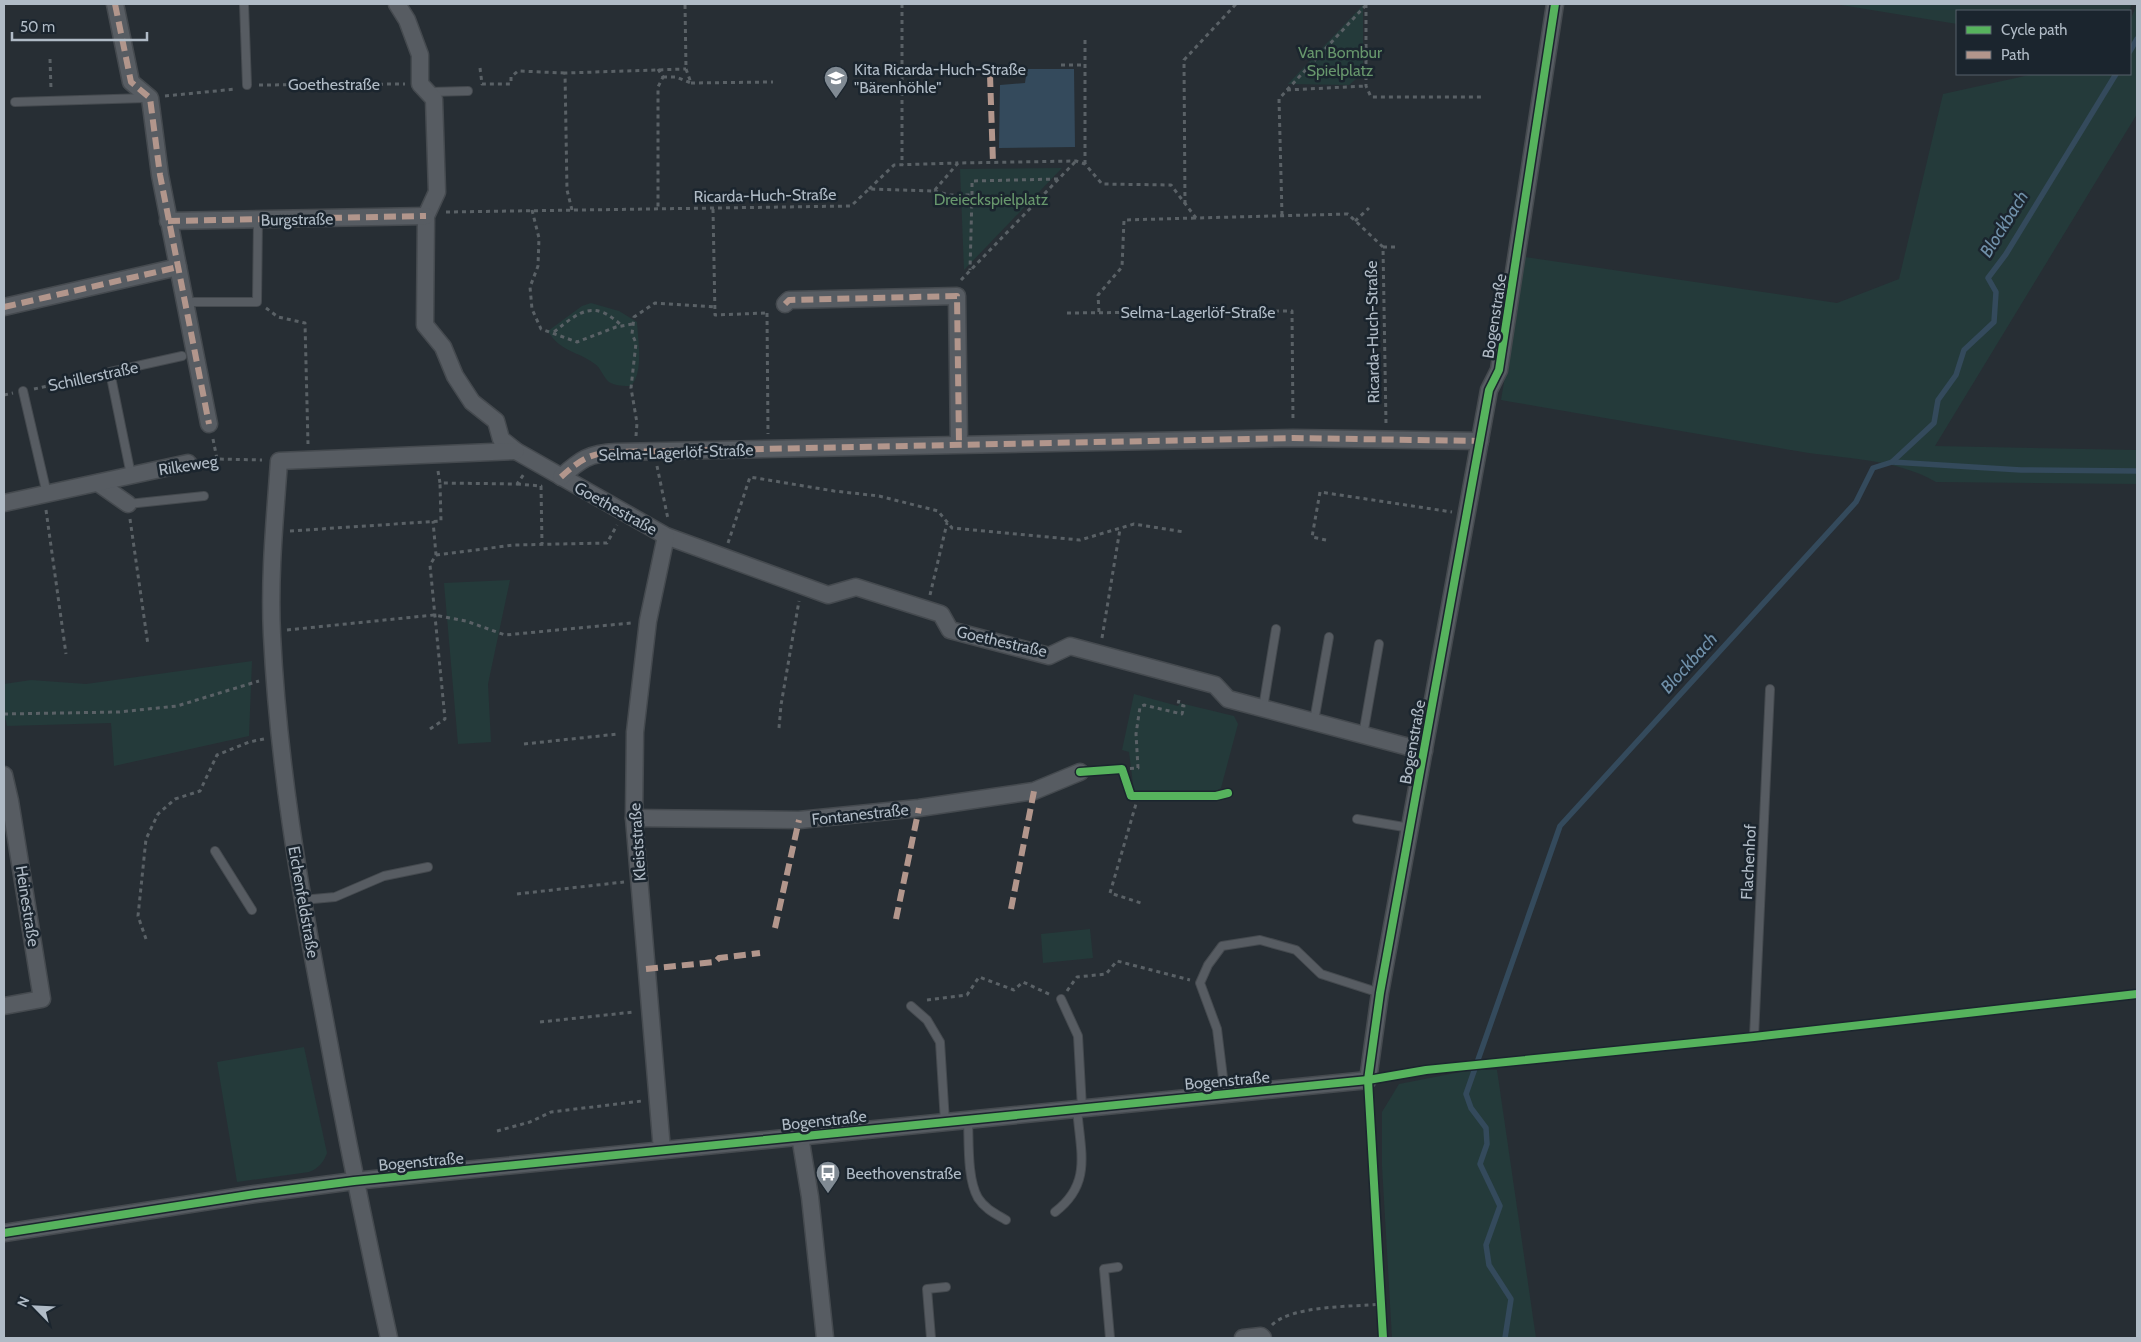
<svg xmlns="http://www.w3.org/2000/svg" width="2141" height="1342" viewBox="0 0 2141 1342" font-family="Cabin,sans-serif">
  <rect width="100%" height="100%" fill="#272e34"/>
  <g fill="#243a3a">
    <path d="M1835,4H2132L2129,11H1957V24Z"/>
    <path d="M2137,4V114L1935,446L2137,450V484L1936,482C1895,458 1843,459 1797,451C1698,434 1599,417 1501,400L1525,257L1837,303L1899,279L1943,94L2034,74H2130V21Z"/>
    <path d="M1363,5V73L1349,85L1288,84Z"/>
    <path d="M1062,168L964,270L960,169Z"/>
    <path d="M591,303L619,311L637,322C638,340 644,372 631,386C624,386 615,386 609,382C603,377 601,368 595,364C578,351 560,352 548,331L582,306Z"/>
    <path d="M510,580L488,684L491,742L458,744L444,583Z"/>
    <path d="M252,661L249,736L114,766L111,723L7,726L4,713V684L31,680L86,684Z"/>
    <path d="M1134,694L1178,706L1180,703L1234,716L1238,724L1221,788C1205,800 1155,793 1134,792L1129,752L1122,750Z"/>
    <path d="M1090,929L1093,958L1043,963L1041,934Z"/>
    <path d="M304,1047L327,1153C323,1163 319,1168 309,1172L237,1182L217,1062Z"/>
    <path d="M1471,1070H1497L1536,1338H1392L1382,1166V1112L1399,1084Z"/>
  </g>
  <path fill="#344a5c" d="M1027,69H1074L1075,147L999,148L1000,85L1025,83Z"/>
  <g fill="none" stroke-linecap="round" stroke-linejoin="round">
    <g stroke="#344a5c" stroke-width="5.5">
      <path d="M2130,51L2137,39"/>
      <path d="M1892,462L2021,470L2137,471"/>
      <path d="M1505,1338L1511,1299L1489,1265L1486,1245L1500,1206L1480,1164L1487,1144L1486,1128L1471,1108L1466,1094L1560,826L1856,502L1873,468L1892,462L1934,423L1938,400L1956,375L1964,350L1994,322L1996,292L1988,278L2006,254L2116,74"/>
    </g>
    <defs>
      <g id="service">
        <path d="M244,4L247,85"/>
        <path d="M430,92L468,91"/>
        <path d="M15,102L146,98"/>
        <path d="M186,302H257L258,219"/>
        <path d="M23,391L47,494"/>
        <path d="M131,475L110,372L182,356"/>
        <path d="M128,504L204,496"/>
        <path d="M1263,708L1276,629"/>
        <path d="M1314,721L1329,637"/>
        <path d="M1363,735L1379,644"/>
        <path d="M1357,819L1410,828"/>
        <path d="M215,851L252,910"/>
        <path d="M302,900L335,897L384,876L428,867"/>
        <path d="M1061,999L1078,1036L1082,1108"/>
        <path d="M911,1006L927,1020L940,1042L945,1122"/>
        <path d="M1754,1037L1770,689"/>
        <path d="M1225,1094L1217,1029L1200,983L1208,965L1222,946L1260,940L1296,950L1321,974L1380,993"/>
        <path d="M968,1120C969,1142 967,1179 978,1198C985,1209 996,1214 1006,1220"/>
        <path d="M1055,1212C1093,1183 1080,1151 1077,1108"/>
        <path d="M931,1338L927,1289L946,1287"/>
        <path d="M1110,1338L1104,1269L1118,1267"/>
      </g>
      <g id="minor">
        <path d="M115,4L131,82L150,98L160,175L209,424"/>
        <path d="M397,4L407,20L420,55V84L434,99L437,192L426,216L425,325L443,347L455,376L472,402L496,421L501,439L516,451L666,536L828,595L856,587L941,614L950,630L1049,656L1070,646L1215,685L1228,699L1424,751"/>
        <path d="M168,221L426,216"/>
        <path d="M785,304L789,300L957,296L959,444"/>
        <path d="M4,307L178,267"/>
        <path d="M561,477C580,460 589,453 616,452L1293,438L1480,441"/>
        <path d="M98,483L128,504"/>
        <path d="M4,503L188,463"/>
        <path d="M4,775L10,801L42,999L4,1006"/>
        <path d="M634,818L799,820L919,808L1034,791L1080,772"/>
        <path d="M800,1136L810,1197L825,1338"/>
        <path d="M662,1150L634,818L635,732L648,621L666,536"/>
        <path d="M4,1233L255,1194L354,1181L1368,1080L1380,993L1489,390L1499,370L1555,4"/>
        <path d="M389,1338C365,1229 343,1120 323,1010C299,886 278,761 272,635C269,577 275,518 279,461L516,451"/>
        <path d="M1243,1338L1261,1336L1263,1338"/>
      </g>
    </defs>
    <use href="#service" stroke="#454a4f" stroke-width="10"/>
    <use href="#minor" stroke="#454a4f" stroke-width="19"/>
    <g stroke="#5a6166" stroke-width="3" stroke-dasharray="4 4" stroke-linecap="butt">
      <path d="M902,4V165"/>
      <path d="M1366,4V86L1371,97H1482"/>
      <path d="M50,59L51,89"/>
      <path d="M1061,65H1085"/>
      <path d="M480,68L482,84H511V77L518,71L565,73"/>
      <path d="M658,69L663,77L658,87V208"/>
      <path d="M990,75L1006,74"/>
      <path d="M663,77H676L691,83L686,69L685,4"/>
      <path d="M691,83L773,82"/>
      <path d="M259,85L405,84"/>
      <path d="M1287,90L1366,5"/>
      <path d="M165,96L236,89"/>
      <path d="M1085,164V39"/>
      <path d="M869,189L894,165L958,163"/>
      <path d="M934,191L950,195H972L970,270"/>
      <path d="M972,195V181L1058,179"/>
      <path d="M1185,204L1184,60L1236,4"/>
      <path d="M713,209L715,315L766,313"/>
      <path d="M532,210L539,238L538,266L530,287L532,309L541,329L577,342L616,327L632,324"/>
      <path d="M572,210L567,190L565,73L686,69"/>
      <path d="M446,212L851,206L869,189L934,191L958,163L1076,161L1085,164L1102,184L1171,185L1196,218L1348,214L1383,247L1386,424"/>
      <path d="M1282,215L1279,99L1287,90L1366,86"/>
      <path d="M1355,221L1369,208"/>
      <path d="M1383,247H1398"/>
      <path d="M961,280L1076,161"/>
      <path d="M266,308L278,317L305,323L308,444"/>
      <path d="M1099,312L1098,295L1122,267L1124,220L1196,218"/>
      <path d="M767,313L768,434"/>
      <path d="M1067,313L1292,311L1293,422"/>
      <path d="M554,332C580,311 594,299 622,326"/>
      <path d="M34,389L98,375"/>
      <path d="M4,395L13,393"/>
      <path d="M636,436L637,423L631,388L636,343L632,334L634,317L655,303L715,307"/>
      <path d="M213,439L217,459"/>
      <path d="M204,461L217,459L262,460"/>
      <path d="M657,466L668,519"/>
      <path d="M438,471L440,483L517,484L524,474"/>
      <path d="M517,484L541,486L542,544"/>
      <path d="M46,510L66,654"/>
      <path d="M130,519L148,645"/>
      <path d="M290,531L441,521L440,483"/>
      <path d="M1326,540L1312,537L1320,492L1452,512"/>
      <path d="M728,543L750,477L834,491L879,496L938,511L952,528L1080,540L1134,524L1184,532"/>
      <path d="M436,555L514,545L607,543L617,525"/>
      <path d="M930,595L947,523"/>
      <path d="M287,630L434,615L466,621L505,635L631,623"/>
      <path d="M1102,638L1120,529"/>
      <path d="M4,714L119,712L177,706L259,681"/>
      <path d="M779,728L781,705L799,601"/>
      <path d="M430,729L445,719L430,565L436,555L433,521"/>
      <path d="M524,744L618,734"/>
      <path d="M1122,769L1138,768L1136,734L1140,707L1144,705L1182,714L1184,706L1178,704L1179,700"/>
      <path d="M1138,797L1110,893L1141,903"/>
      <path d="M517,894L624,882"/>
      <path d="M146,939L138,916L146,839L158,814L175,799L200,791L217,755L249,742L264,739"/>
      <path d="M1067,991L1077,977L1106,974L1117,961L1190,980"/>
      <path d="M927,1000L967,995L979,977L1014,990L1023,982L1051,995"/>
      <path d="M540,1022L634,1012"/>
      <path d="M497,1131L530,1122L551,1112L642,1101"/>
      <path d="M1272,1325C1292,1305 1353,1307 1381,1304"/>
    </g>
    <use href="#service" stroke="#575c62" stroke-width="8"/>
    <use href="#minor" stroke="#575c62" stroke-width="16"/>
    <g stroke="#b2968c" stroke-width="6" stroke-dasharray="12 6" stroke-linecap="butt">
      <path d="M115,4L131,82L150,98L160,175L209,424"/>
      <path d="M990,75L993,163"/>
      <path d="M168,221L426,216"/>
      <path d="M785,304L789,300L957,296L959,444"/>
      <path d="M4,307L178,267"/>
      <path d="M561,477C580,460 589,453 616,452L1293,438L1480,441"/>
      <path d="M1011,909L1034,791"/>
      <path d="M896,919L919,808"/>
      <path d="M775,928L799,820"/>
      <path d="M646,969L715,962L719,958L760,953"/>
    </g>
    <defs>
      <g id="cycleway">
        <path d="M1080,772L1122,769L1131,796H1216L1228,793"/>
        <path d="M4,1233L255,1194L354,1181L1368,1080L1426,1070L1754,1037L2137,994"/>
        <path d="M1383,1338L1368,1080L1380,993L1489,390L1499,370L1555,4"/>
      </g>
    </defs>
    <use href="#cycleway" stroke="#1b252e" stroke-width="11"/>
    <use href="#cycleway" stroke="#56b35d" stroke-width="8"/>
  </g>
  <defs>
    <symbol id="school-pin" viewBox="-11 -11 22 30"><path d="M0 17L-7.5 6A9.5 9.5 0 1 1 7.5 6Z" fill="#808a93" stroke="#1b252e"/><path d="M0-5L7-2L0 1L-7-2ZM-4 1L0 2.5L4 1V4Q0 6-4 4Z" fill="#fff"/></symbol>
    <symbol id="bus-pin" viewBox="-11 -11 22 30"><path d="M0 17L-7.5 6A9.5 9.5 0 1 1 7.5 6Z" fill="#808a93" stroke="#1b252e"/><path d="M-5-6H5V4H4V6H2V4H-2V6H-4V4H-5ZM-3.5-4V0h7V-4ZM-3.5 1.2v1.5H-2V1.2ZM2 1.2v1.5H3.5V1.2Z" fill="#fff"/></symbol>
  </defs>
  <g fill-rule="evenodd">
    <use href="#school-pin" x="822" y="64" width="28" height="38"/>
    <use href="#bus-pin" x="814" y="1159" width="28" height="38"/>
  </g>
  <g text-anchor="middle" stroke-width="5" stroke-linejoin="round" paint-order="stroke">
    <g font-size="16" fill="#67966c" stroke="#1b252e">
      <text x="1340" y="58">Van Bombur<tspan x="1340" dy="18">Spielplatz</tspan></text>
      <text x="991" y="205">Dreieckspielplatz</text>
    </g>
    <g font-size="16" fill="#b0bbc6" stroke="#1b252e" text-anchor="start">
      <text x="854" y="75">Kita Ricarda-Huch-Straße<tspan x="854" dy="18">"Bärenhöhle"</tspan></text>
      <text x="846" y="1179">Beethovenstraße</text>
    </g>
    <g font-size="16" fill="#b0bbc6" stroke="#1b252e">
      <text x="334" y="90">Goethestraße</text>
      <text transform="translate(765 195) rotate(-1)" y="6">Ricarda-Huch-Straße</text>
      <text transform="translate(297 219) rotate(-1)" y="6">Burgstraße</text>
      <text x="1198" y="318">Selma-Lagerlöf-Straße</text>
      <text transform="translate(1494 316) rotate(-81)" y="6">Bogenstraße</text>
      <text transform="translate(1372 332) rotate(-91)" y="6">Ricarda-Huch-Straße</text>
      <text transform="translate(93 376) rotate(-12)" y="6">Schillerstraße</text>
      <text transform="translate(676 452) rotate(-2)" y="6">Selma-Lagerlöf-Straße</text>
      <text transform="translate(188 465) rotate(-9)" y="6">Rilkeweg</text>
      <text transform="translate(616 508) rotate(29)" y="6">Goethestraße</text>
      <text transform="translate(1002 641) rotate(13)" y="6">Goethestraße</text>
      <text transform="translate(1412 742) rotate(-80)" y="6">Bogenstraße</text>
      <text transform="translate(860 814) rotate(-6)" y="6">Fontanestraße</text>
      <text transform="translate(637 842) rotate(-94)" y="6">Kleiststraße</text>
      <text transform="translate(1748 862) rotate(-87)" y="6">Flachenhof</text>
      <text transform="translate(304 902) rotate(80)" y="6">Eichenfeldstraße</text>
      <text transform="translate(28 906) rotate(81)" y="6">Heinestraße</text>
      <text transform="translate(1227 1080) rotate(-5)" y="6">Bogenstraße</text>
      <text transform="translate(824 1120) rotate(-6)" y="6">Bogenstraße</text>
      <text transform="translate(421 1161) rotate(-5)" y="6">Bogenstraße</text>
    </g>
    <g font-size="18" font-style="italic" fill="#7090a9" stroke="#1b252e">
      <text transform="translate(2004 224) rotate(-58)" y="6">Blockbach</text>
      <text transform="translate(1689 663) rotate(-48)" y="6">Blockbach</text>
    </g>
  </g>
  <rect width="2141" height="1342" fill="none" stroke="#b0bbc6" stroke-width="10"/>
  <rect x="1956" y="10" width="175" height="65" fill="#1b252e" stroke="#57616b"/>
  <rect x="1966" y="26" width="25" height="8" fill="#56b35d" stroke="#57616b"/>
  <text x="2001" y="35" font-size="15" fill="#b0bbc6">Cycle path</text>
  <rect x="1966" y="51" width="25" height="8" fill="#b2968c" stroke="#57616b"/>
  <text x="2001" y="60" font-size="15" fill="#b0bbc6">Path</text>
  <g transform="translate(35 1307) rotate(294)" stroke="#1b252e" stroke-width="4" paint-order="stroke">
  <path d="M0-4L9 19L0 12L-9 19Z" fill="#b0bbc6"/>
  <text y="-8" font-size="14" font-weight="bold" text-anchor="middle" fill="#b0bbc6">N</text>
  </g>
  <path d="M12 32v8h135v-8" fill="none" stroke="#b0bbc6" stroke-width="2.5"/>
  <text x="20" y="32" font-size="15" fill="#b0bbc6" stroke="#1b252e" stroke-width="4" paint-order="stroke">50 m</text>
</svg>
